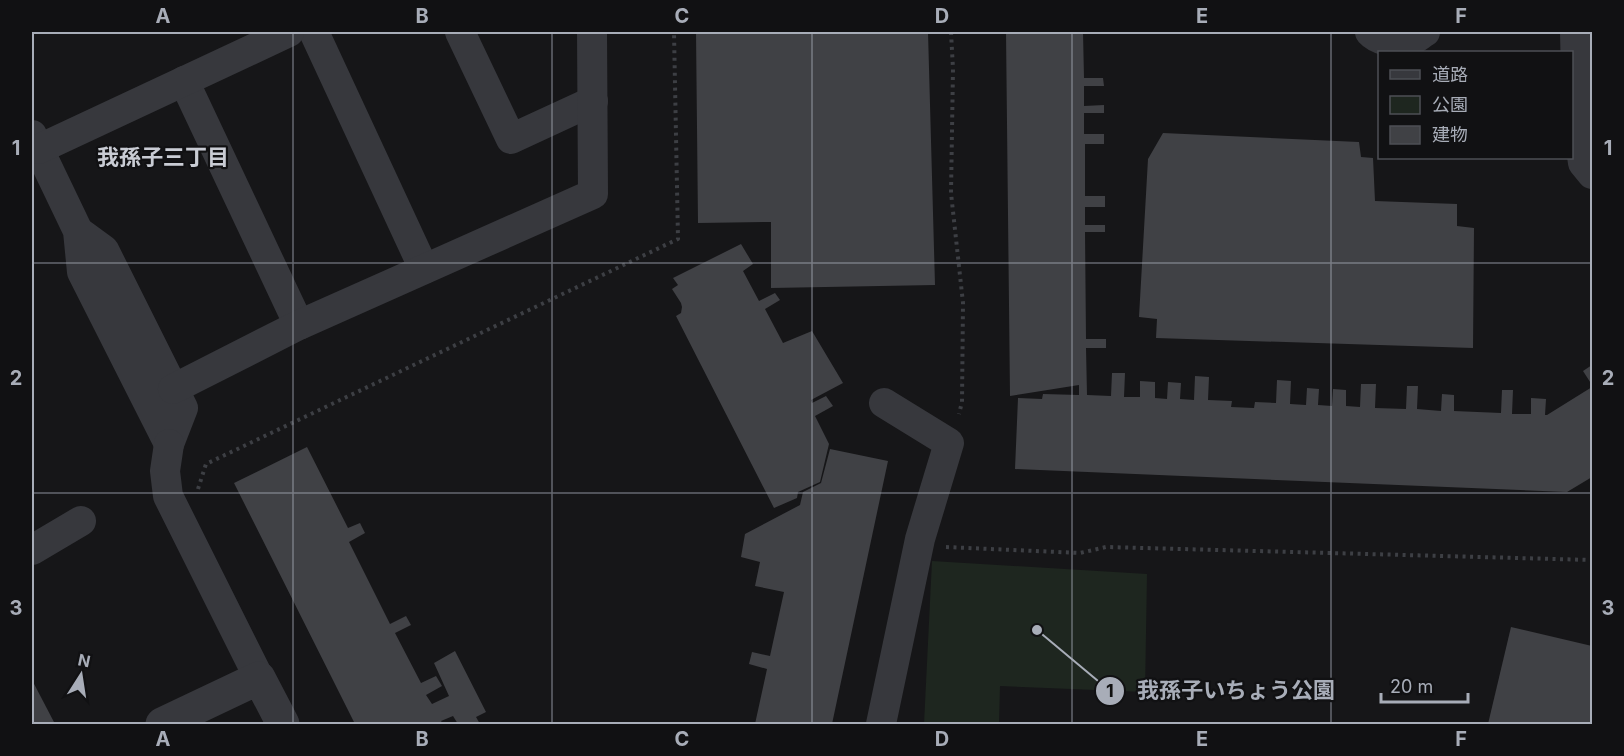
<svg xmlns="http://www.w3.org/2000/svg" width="1624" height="756" viewBox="0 0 1624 756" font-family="Inter,'Noto Sans JP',sans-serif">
  <rect width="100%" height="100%" fill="#161618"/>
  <path fill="#1e261f" d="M932,561L1147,574L1145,692L1000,686L999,724H924Z"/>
  <g fill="#404145">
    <path d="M696,32H928L935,285L771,288V222L698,223Z"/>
    <path d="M1006,32H1083L1084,78H1103L1104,86H1084V106L1104,105V113H1084V134H1104V144H1085V196H1105V207H1085V225H1105V232H1085L1086,339H1106V348H1086L1087,395L1111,396L1112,373H1125L1124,397H1140V381L1155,382V398L1167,399L1168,382L1181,383L1180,399L1194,400L1195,376L1209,377L1208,400L1232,401L1231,407L1254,408L1255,402L1276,403L1277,380L1291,381L1290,404L1306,405L1307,388L1319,389L1318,405L1332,406L1333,389L1346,390V406L1360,407L1361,384H1376L1375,408L1406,409L1407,386H1418L1417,409L1441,411L1442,394L1454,395V411L1501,413L1502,390H1513L1512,414H1531V398L1546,399L1545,415H1547L1592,387V477L1567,492L1015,469L1018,398L1042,399L1043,394L1079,395V385L1010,396Z"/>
    <path d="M1163,133L1359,142L1361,157L1373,158L1375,201L1457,204V226L1474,228L1473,348L1156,338L1157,319L1139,317L1148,159Z"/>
    <path d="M741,244L753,264L743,271L759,301L775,293L780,300L765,309L783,343L812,331L843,383L811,400L812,403L826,396L833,406L815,416L829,444L820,482L798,492L797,498L774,508L676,316L681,313L682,307L681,303L672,289L678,285L673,278Z"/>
    <path d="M1592,365V385L1583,371Z"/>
    <path d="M307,447L348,528L360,523L365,533L349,542L390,624L406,616L411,625L395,633L421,683L436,676L442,686L426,695L432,704L449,696L434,663L455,651L486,712L476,717L480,724H458L453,716L441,721L443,724H355L234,483Z"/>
    <path d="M830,449L888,461L832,724H755L767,669L749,664L752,652L770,656L784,592L755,586L760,562L741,557L745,534L800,505L803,492L821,483Z"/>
    <path d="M1511,627L1592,646V724H1488Z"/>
    <path d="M32,680L55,724H32Z"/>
  </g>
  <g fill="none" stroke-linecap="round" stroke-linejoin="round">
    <g stroke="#3d3f44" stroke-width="4" stroke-dasharray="3 4.5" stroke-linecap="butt">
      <path d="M951,32L953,69L951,193L963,303L962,402L959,414"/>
      <path d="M198,489L206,464L678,239L674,32"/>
      <path d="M946,547L1080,553L1106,547L1592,560"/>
    </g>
    <g stroke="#37383d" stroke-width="30">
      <path d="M314,32L424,269"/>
      <path d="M460,32L511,139L593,101"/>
      <path d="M1370,32C1377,40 1397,45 1408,42C1413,41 1420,35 1425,32"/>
      <path d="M1575,32L1577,120L1583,163L1592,174"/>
      <path d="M184,81L299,325"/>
      <path d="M32,135L78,231L82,272L169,444L183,408L104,250L78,231"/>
      <path d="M39,149L289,32"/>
      <path d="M173,389L299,325L593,194L592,32"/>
      <path d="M169,444L165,471L168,496L259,678"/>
      <path d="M32,550L81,521"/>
      <path d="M881,724L920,539L949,443L884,403"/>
    </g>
    <path stroke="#37383d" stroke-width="33" d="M162,724L259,678L283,724"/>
  </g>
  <path fill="none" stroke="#a8adb8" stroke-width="1.5" stroke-opacity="0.55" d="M293,32V724M552,32V724M812,32V724M1072,32V724M1331,32V724M32,263H1592M32,493H1592"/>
  <g text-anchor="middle" stroke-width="4.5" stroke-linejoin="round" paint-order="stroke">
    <g font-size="22" font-weight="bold" fill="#c9ccd4" stroke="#111113">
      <text x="163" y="165">我孫子三丁目</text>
    </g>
  </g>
  <path fill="none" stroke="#a8adb8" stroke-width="2" d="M1037 630L1110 691"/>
  <g fill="#a8adb8" stroke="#111113" stroke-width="2">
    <circle cx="1037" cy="630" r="6"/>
    <circle cx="1110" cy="691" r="15"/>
  </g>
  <g font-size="18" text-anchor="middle" font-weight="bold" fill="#111">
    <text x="1110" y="697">1</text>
  </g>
  <g font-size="22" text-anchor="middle" font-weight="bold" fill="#a8adb8" stroke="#111113" stroke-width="4.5" stroke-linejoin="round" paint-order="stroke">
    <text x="1236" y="698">我孫子いちょう公園</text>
  </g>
  <rect width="1624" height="756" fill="none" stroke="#111113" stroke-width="66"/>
  <rect x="1378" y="51" width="195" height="108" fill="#111113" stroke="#4d4f55" stroke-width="1.5"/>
  <rect x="1390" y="70" width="30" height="9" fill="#37383d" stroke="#4d4f55" stroke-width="1.5"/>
  <text x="1432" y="81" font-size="18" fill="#a8adb8">道路</text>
  <rect x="1390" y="96" width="30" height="18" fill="#1e261f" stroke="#4d4f55" stroke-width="1.5"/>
  <text x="1432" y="111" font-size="18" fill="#a8adb8">公園</text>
  <rect x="1390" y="126" width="30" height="18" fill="#404145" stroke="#4d4f55" stroke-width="1.5"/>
  <text x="1432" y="141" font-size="18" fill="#a8adb8">建物</text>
  <g transform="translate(81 675) rotate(12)" stroke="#111113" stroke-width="4.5" paint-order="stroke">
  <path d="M0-4.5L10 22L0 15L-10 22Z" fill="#a8adb8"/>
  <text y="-9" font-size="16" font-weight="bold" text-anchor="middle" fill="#a8adb8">N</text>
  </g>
  <path d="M1381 693v9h87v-9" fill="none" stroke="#a8adb8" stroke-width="3"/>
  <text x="1390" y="693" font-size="18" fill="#a8adb8" stroke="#111113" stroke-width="4.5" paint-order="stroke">20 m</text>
  <rect x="33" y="33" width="1558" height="690" fill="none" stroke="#a8adb8" stroke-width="2"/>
  <g font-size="20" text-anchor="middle" font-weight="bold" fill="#a8adb8">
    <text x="163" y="23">A</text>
    <text x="422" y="23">B</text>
    <text x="682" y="23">C</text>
    <text x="942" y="23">D</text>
    <text x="1202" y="23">E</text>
    <text x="1461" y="23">F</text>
    <text x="16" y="155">1</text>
    <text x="1608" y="155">1</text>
    <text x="16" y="385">2</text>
    <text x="1608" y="385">2</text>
    <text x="16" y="615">3</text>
    <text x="1608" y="615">3</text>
    <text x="163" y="746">A</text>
    <text x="422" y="746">B</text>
    <text x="682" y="746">C</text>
    <text x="942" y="746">D</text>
    <text x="1202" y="746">E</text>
    <text x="1461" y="746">F</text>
  </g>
</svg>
